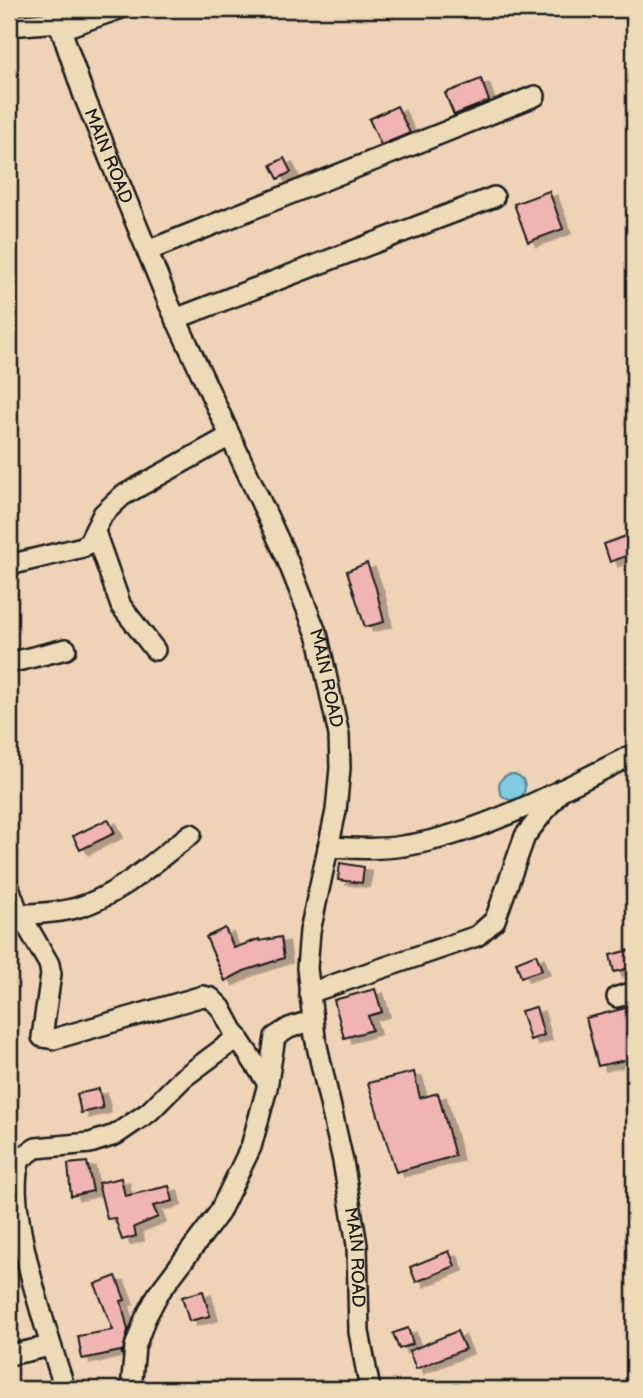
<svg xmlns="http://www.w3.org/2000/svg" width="643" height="1398" viewBox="0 0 643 1398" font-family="'Balsamiq Sans',sans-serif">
  <defs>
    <filter id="shadow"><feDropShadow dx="8" dy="4.5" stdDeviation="0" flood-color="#0004"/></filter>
  </defs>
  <rect width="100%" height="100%" fill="#eed3b7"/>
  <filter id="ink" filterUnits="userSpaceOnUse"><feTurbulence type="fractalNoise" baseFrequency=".0143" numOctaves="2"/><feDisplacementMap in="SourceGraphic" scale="14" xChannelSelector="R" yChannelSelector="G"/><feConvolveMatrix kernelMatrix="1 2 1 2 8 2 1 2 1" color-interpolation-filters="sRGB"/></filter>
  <g filter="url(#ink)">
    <circle fill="#81cae1" stroke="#598492" stroke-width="2" cx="512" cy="787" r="13"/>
    <g fill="#f0b4b2" stroke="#1c1c1c" stroke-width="2" filter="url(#shadow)">
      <path d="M481,79L489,101L454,115L445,93Z"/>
      <path d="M397,106L410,133L381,145L369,119Z"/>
      <path d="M284,158L291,172L278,179L271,165Z"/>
      <path d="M549,191L563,229L528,242L514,204Z"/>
      <path d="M634,533V553L610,562L604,544Z"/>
      <path d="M367,563L376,588L384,622L365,627L347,571Z"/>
      <path d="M108,819L115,833L80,850L73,836Z"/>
      <path d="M340,863L364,867L362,883L338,880Z"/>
      <path d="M225,928L234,948L259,939L260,941L281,937L284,958L244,971L225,981L206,937Z"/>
      <path d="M634,949V967L614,972L610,955Z"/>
      <path d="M536,954L542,970L521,977L516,962Z"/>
      <path d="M375,989L382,1012L368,1016L372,1030L344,1038L334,1000Z"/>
      <path d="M634,1006V1058L598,1066L586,1018Z"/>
      <path d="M536,1007L544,1035L530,1040L521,1011Z"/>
      <path d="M414,1072L420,1098L438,1093L455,1156L396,1172L368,1083Z"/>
      <path d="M99,1089L103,1108L81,1113L77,1094Z"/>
      <path d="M87,1162L93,1191L71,1196L68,1164Z"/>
      <path d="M121,1178L125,1196L169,1186L173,1201L153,1206L158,1217L134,1227L136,1236L122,1240L115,1218L107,1219L98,1183Z"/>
      <path d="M449,1251L455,1266L416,1282L410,1267Z"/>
      <path d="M116,1276L125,1300L121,1301L128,1330L122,1354L121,1351L82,1359L78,1336L113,1330L95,1284Z"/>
      <path d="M203,1291L210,1316L189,1321L182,1297Z"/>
      <path d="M408,1328L413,1344L399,1349L393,1333Z"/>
      <path d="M457,1331L465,1349L416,1369L409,1351Z"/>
    </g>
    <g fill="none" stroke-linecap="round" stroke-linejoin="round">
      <defs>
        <g id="minor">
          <path id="s1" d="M57,9L61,29L84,96L169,304L285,554L318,637L339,735L340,768L336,811L310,931L307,968L315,1037L343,1161L357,1245L359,1332L370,1389"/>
          <path d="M9,26L60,22"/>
          <path d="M61,29L119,9"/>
          <path d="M147,251L535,96"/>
          <path d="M175,319L494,197"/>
          <path d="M95,532L121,606L155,650"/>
          <path d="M9,565L83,547L89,542L103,514L122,496L230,436"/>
          <path d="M9,663L66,649"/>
          <path d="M328,847C353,848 378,850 403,846C477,836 568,787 634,754"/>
          <path d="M9,887L16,907L49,964L51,974L42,1037L54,1039L203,996L211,998L221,1008L235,1034L267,1082"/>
          <path d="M21,915C39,913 59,913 76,908C119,896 156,860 191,834"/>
          <path d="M309,993L477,936L495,920L525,836L561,790"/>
          <path d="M617,997L634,992"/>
          <path d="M9,1355L51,1346"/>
          <path d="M65,1389C50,1341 1,1202 21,1158L36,1148L90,1143L115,1135L149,1112L183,1078L238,1037"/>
          <path d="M131,1389L135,1347L145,1319L158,1294L219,1213L251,1147L267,1088L275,1037L289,1028L313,1020"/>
        </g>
      </defs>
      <use href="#minor" stroke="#1c1c1c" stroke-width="24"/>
      <use href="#minor" stroke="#eddbb8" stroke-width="19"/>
    </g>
  </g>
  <g text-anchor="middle" stroke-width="6" stroke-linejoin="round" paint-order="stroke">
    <g font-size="18" fill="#1c1c1c" stroke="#eddbb8">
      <text dy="6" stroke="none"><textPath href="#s1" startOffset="156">MAIN ROAD</textPath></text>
      <text dy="6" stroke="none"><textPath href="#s1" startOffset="723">MAIN ROAD</textPath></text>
      <text dy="6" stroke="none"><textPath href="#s1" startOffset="1311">MAIN ROAD</textPath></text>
    </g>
  </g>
  <rect width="643" height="1398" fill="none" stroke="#eddbb8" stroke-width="35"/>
  <rect x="18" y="18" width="608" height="1363" fill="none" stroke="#1c1c1c" stroke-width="2.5" filter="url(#ink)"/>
</svg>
